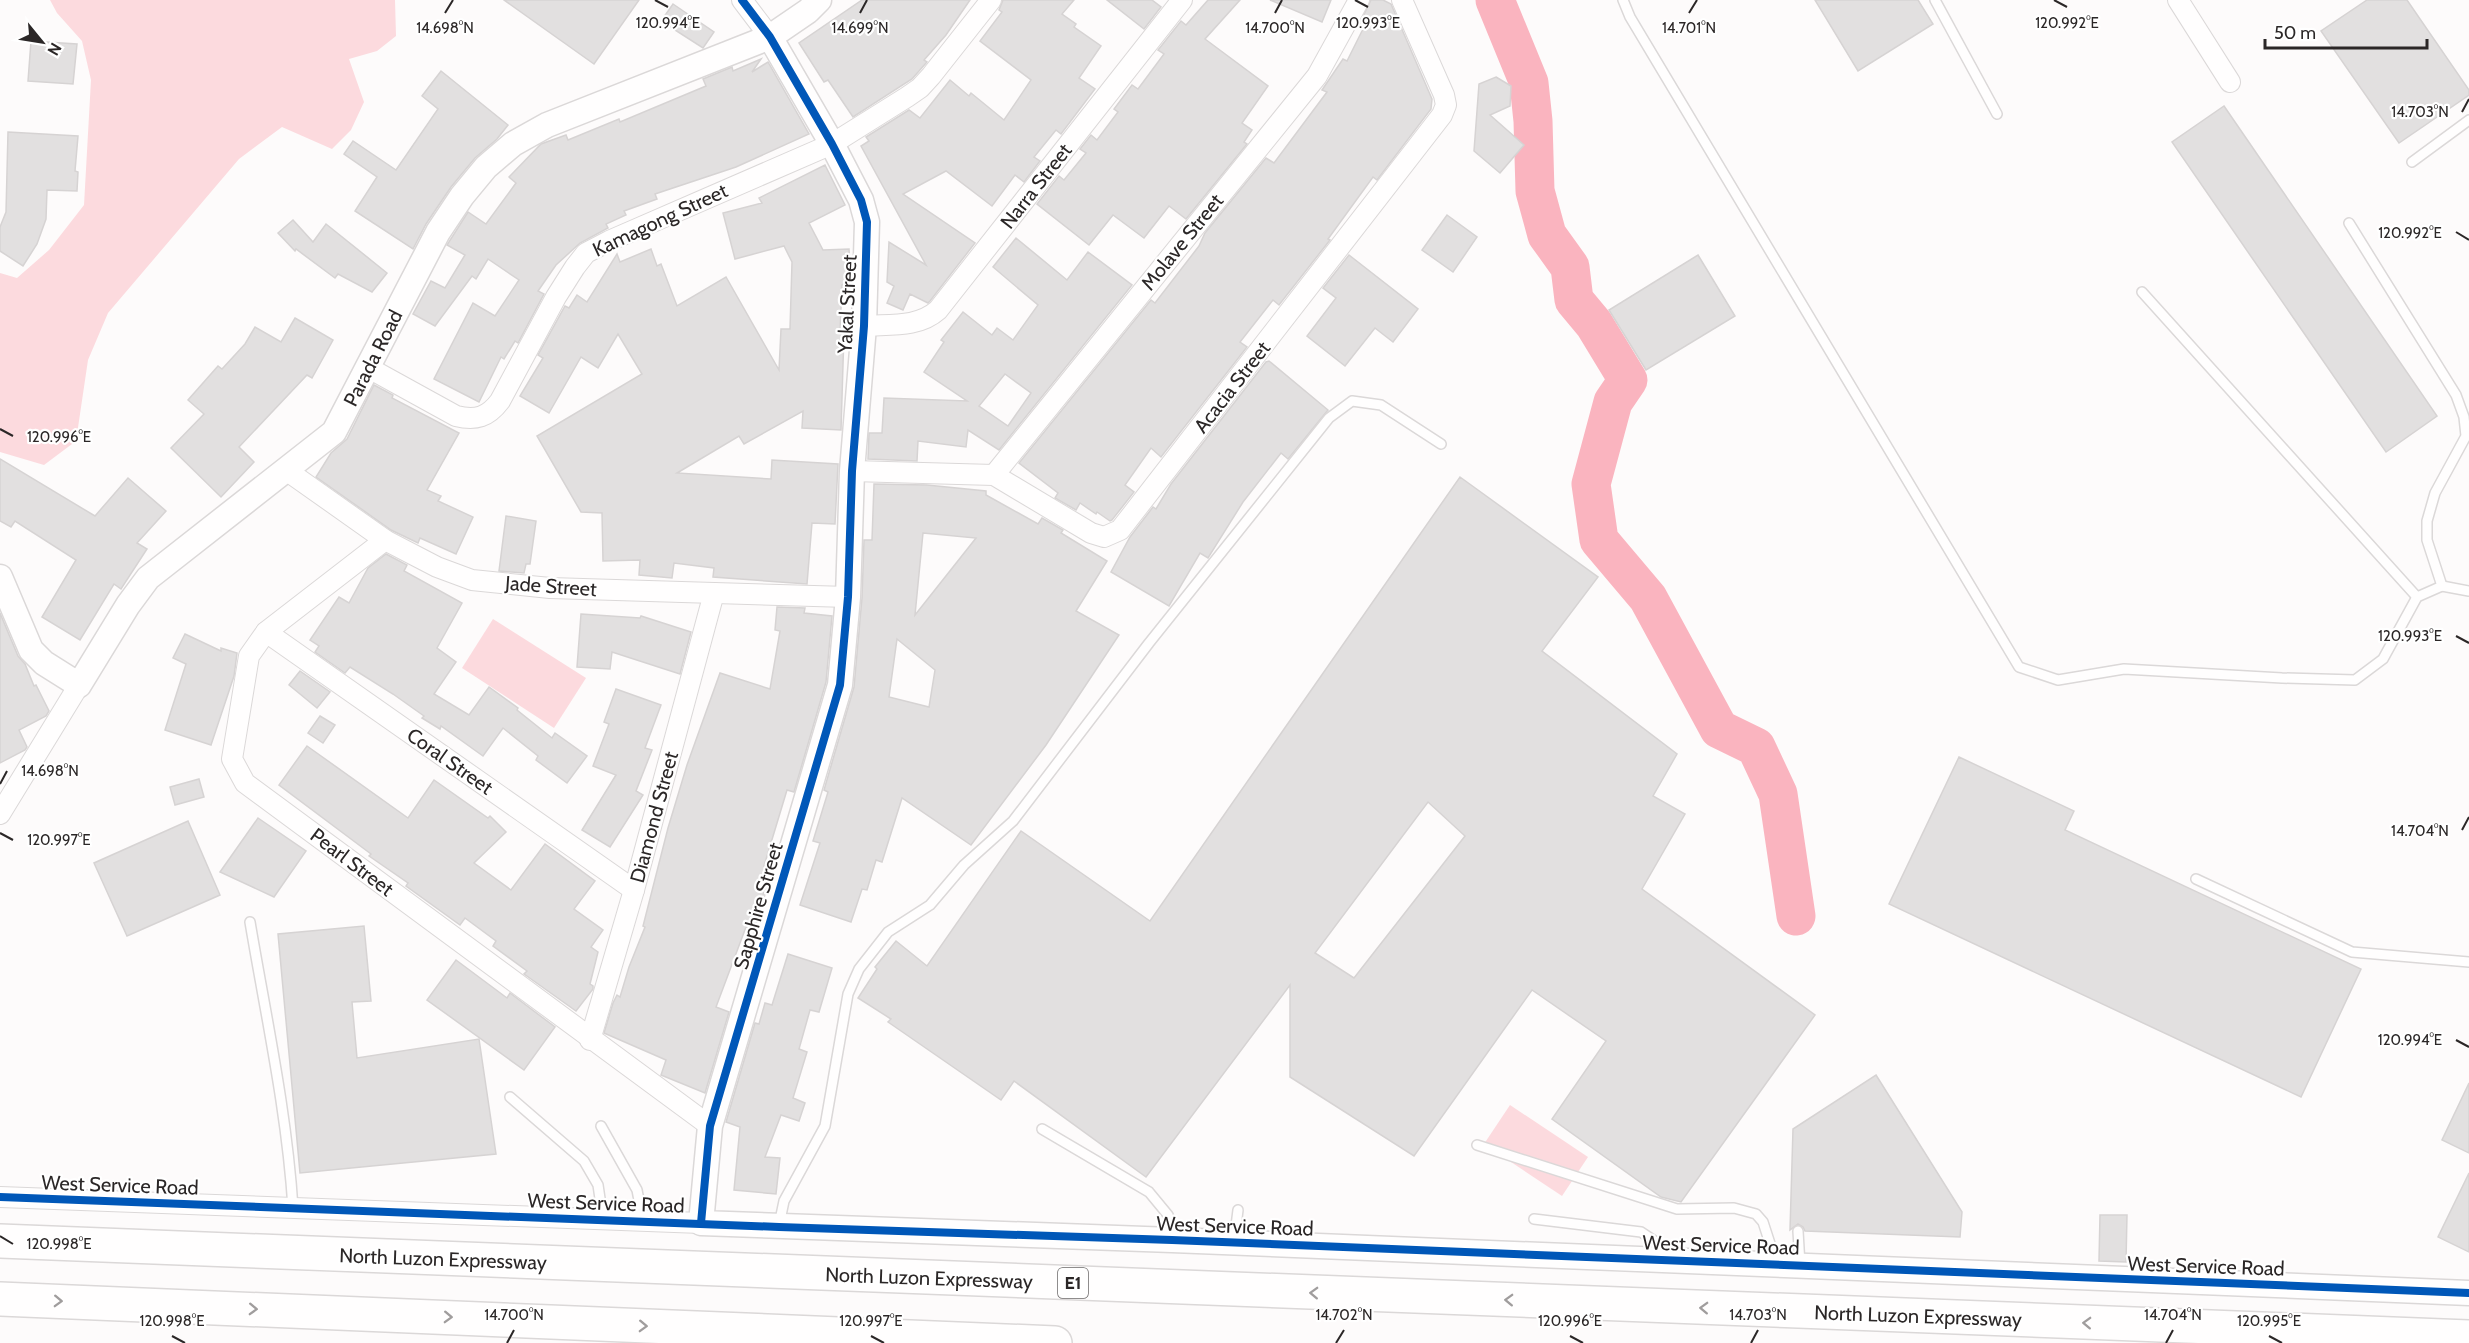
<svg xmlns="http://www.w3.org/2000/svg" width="2469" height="1343" viewBox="0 0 2469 1343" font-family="Cabin,sans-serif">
  <rect width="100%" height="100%" fill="#fdfbfb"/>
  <g fill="#fcdade">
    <path d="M50,0H395L396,36L377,51L349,59L364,102L351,130L332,149L282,127L239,159L108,313L88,360L76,441L44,465L0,452V273L17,278L49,250L84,205L91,80L82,41L57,13Z"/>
    <path d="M493,619L586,678L554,728L462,668Z"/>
    <path d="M1510,1105L1588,1157L1562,1196L1484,1144Z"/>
  </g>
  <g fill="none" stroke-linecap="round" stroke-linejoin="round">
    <path stroke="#fab4bf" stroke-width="39" d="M1495,0L1529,83L1533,121L1535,191L1547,235L1570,267L1574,300L1594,324L1628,380L1613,402L1591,484L1599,540L1648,598L1719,729L1756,747L1778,794L1796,916"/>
  </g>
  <g fill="#e2e0e0" stroke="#d6d3d3" stroke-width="1.5" fill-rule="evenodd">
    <path d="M504,0H639L594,64Z"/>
    <path d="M862,0H970L946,35L924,60L927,62L912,79L853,117L828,80L824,82L799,43Z"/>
    <path d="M1003,0H1074L1062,14L1076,24L1074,27L1101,46L1079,78L1095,89L1061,134L1056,130L1034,157L1040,161L1024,182L1015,175L992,206L946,171L903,194L975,243L930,301L928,303L910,294L903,310L887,303L894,286L887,282L889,242L926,265L861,146L869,141L866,137L909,110L920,118L950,80L969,96L971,93L1004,120L1031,80L980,41L1002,12L999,10Z"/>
    <path d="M1107,0H1152L1161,7L1144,29Z"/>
    <path d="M1208,0H1240L1205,39L1268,86L1242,123L1252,130L1244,142L1247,144L1186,219L1169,206L1144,238L1113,215L1089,245L1037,204L1059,176L1064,180L1086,153L1080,149L1091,135L1097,140L1118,112L1114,109L1132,85L1138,89L1164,54L1158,50L1181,21L1186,25Z"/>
    <path d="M1270,0H1331L1322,22Z"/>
    <path d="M1371,0H1383L1391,4L1432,99L1431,109L1377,180L1373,177L1328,239L1330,240L1279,305L1273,300L1240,342L1247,347L1161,457L1151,448L1125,485L1134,492L1112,520L1110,521L1097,512L1096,514L1080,503L1076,510L1055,498L1058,493L1019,463L1151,300L1155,303L1199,246L1205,233L1266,158L1274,163L1327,92L1322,90L1343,59L1347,61L1363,29L1358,27Z"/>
    <path d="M1815,0H1918L1933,24L1858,71Z"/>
    <path d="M2367,0H2407L2469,90V95L2399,143L2321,31Z"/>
    <path d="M673,4L714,32L703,48L661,21Z"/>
    <path d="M31,41L77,44L73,84L28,81Z"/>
    <path d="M761,59L752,72L768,62L809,134L736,167L655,194L657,199L624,211L626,215L606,224L608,228L580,243L556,265L538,291L544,294L518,343L515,341L504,359L501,357L479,402L434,379L473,303L495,316L519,280L488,259L476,279L472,276L435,326L413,314L431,281L445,288L465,255L447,245L468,212L486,224L516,183L509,177L541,144L566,135L568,140L619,119L620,122L706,86L703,79L732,67L733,71Z"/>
    <path d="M441,71L508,125L497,139L475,158L451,187L426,224L413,249L355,211L377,177L344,154L353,141L396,170L438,109L422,96Z"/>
    <path d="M1496,77L1511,86L1510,106L1490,115L1524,145L1500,173L1474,151L1479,84Z"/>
    <path d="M2224,106L2437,416L2386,452L2172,142Z"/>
    <path d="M8,132L78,136L75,171L78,172L77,191L47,190L46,219L37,244L23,266L0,251V227L6,212Z"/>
    <path d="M825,165L845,205L809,223L823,250L849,249L851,285H842L840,332H844L841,430L802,428L803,411L744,444L739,436L677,473L771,479L772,460L838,464L835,524L812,523L807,584L713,577L714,568L674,563L672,578L639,575L640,560L603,561L602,513L581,512L537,436L642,374L618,334L598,368L581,357L549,413L520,396L543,358L538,355L565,306L569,308L577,295L587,302L617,254L620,262L651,249L657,266L661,264L677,306L726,277L779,370L781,329H790L792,262L784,246L735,259L723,213L762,203L759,198Z"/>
    <path d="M1447,215L1477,237L1453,272L1422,250Z"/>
    <path d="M293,220L313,242L326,224L387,273L372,292L338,274L335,278L296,249L295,251L278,233Z"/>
    <path d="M1016,238L1067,280L1088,252L1132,285L999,450L968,430L966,447L918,441L917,461L868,459L869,433H882L884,398L967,401L924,372L944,342L941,340L963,312L992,335L997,328L1013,340L1038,305L993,267ZM1005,374L1031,393L1008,426L979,406Z"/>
    <path d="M1349,255L1418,309L1393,342L1375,328L1345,366L1307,336L1336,298L1323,288Z"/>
    <path d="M1698,255L1735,316L1646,370L1609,310Z"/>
    <path d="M295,318L333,340L312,378L307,375L239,447L254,462L221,497L171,448L204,414L188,400L218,366L222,369L245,344L255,327L281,342Z"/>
    <path d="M1269,361L1328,410L1288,459L1281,453L1243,502L1208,558L1200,553L1169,606L1111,572L1130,537L1153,507L1156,509L1171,484L1266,362Z"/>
    <path d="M374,385L393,395L392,398L459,433L427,490L441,496L438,501L473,517L456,554L420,538L418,543L391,530L316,477L331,453L347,439Z"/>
    <path d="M0,459L95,516L128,478L166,511L137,543L147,549L121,589L114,584L80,640L42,617L76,560L15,521L11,527L0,521Z"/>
    <path d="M1460,477L1598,577L1542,651L1677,754L1653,796L1685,814L1642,889L1815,1015L1681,1202L1661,1197L1552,1119L1606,1041L1532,990L1414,1156L1290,1077V985L1146,1177L1014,1081L1001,1100L888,1022L891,1019L858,998L877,969L875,967L896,941L927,966L1021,831L1150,921ZM1428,802L1465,836L1354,978L1315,953Z"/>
    <path d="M874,484L927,485L986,491V495L1038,524L1042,518L1063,530L1061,533L1107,561L1076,611L1119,635L1046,745L971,845L902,798L882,862L876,860L867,890L862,889L851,922L800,905L820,843L813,841L828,792L824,790L854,687L862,598L864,540H872ZM923,533L976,538L915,615ZM897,639L935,670L929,707L889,697Z"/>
    <path d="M506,516L536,521L530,564H526L524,573L499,571Z"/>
    <path d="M386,554L407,565L404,571L462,603L437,648L456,662L434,694L469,715L489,687L518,708L517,710L552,738L555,733L587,756L567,783L536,760L538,756L503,728L483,756L441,726L440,729L422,718L424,716L393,694L350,667L345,673L315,652L319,646L310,640L339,597L349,603L368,568Z"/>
    <path d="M777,607L805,608L804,613L832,616L826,682L794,792L787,790L764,866L771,868L753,929L746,927L716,1007L729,1012L705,1093L661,1075L666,1060L604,1033L613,1003L617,995L620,997L629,967L645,927L643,926L668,828L687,765L720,673L770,689L780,631L775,630Z"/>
    <path d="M0,613L18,656L25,664L34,686L36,685L49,711L46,716L19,730L27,747L25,750L0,763Z"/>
    <path d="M581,614L640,618L641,616L691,632L680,674L612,652L610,669L577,667Z"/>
    <path d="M185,634L221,651V648L237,653L234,676L211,745L165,730L186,664L173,658Z"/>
    <path d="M300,671L330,692L317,708L289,685Z"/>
    <path d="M616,689L661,705L645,748L652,750L636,791L643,795L610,847L582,830L616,775L593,766L609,724L604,722Z"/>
    <path d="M320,716L335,725L323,743L308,733Z"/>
    <path d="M307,746L408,818L434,780L488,818L490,816L506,832L474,863L511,890L545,844L595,881L574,909L603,930L591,947L598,952L590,984L593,986V989L576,1011L524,974L527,971L493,946L496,941L465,918L460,925L406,886L408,883L369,856L371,854L279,785Z"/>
    <path d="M1959,757L2074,811L2065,830L2361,969L2301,1097L1889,904Z"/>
    <path d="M199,779L204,797L175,805L170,787Z"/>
    <path d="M258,818L306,851L274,897L220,872Z"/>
    <path d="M188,821L220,895L127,936L94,863Z"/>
    <path d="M364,926L371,1001L352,1002L357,1058L479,1039L496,1154L300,1173L278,934Z"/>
    <path d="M788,954L832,968L819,1012L810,1010L799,1049L807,1052L793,1098L805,1103L799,1121L781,1115L765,1157L780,1158L776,1194L734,1190L740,1127L726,1122L755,1023L759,1024L765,1003L772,1005Z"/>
    <path d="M456,960L507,998L510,993L555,1027L524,1070L427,1000Z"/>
    <path d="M1876,1075L1962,1212L1960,1237L1805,1231L1803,1227L1798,1224L1790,1230L1793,1129Z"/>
    <path d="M2469,1083V1153L2442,1140Z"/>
    <path d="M2469,1173V1252L2438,1237Z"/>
    <path d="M2100,1215H2127L2126,1262L2099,1261Z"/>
  </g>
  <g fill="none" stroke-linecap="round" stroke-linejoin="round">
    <defs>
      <g id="service">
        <path d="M1623,0L1630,17L2019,667L2058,680L2124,669L2282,678L2355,680L2383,659L2417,597L2442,586L2469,591"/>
        <path d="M1935,0L1997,114"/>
        <path d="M2412,162L2469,120"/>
        <path d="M2349,223L2456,395L2464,417L2466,436L2435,493L2427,521V540L2442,586"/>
        <path d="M2142,292L2417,597"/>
        <path d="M2196,879L2352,952L2469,962"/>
        <path d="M250,922C266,1017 287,1112 293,1208"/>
        <path d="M510,1097L584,1161L598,1185L603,1219"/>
        <path d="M601,1126L637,1190L643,1221"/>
        <path d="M1042,1129L1149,1192L1168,1215L1172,1227V1240"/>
        <path d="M1477,1145L1677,1209L1734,1208L1756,1214L1763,1222L1776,1262"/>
        <path d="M1534,1219L1641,1232L1656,1242L1657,1259"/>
        <path d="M779,1225L784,1201L825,1126L848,994L859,969L888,932L930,905L964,865L1013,821L1149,643L1329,418L1352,401L1381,405L1441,444"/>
        <path d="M1798,1231L1800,1265"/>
        <path d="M1234,1242L1238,1210"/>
      </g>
      <g id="minor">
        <path d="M742,0L770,37"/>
        <path d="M2178,0L2230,82"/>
        <path d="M864,326C889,324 918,328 938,310L1182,0"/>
        <path d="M367,367L456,416C476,421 488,417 500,401L556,297L575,267L586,253L609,241L832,144L907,97L920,88L931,76L991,0"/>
        <path d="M286,470L385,540L437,567L472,580L550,588L848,597"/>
        <path d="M852,471L994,475L1091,533L1104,537L1120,530L1442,115L1446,105L1444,95L1402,0"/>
        <path d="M994,475L1317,76L1359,0"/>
        <path d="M385,540L266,632L249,656L232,759L245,783L710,1126"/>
        <path d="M266,632L634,890"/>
        <path d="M0,814L79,685"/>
        <path d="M590,1040L634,890L714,593"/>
        <path d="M0,1197L701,1223"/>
      </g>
      <g id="tertiary">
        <path d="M770,37L832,144L861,200L867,222L864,326L852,471L848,597L840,685L710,1126L701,1223L1172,1240L2469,1293"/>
        <path d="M0,577L31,650L44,663L79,685L128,605L148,578L334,432L438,232L462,196L486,167L513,144L547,125L770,37L808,11L819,0"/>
      </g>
      <g id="motorway">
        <path d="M0,1241L2469,1337"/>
        <path d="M0,1299L1055,1343"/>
      </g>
    </defs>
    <use href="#service" stroke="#dbd8d8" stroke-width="12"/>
    <use href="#minor" stroke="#dbd8d8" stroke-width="22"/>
    <use href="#tertiary" stroke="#dbd8d8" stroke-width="27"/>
    <use href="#motorway" stroke="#dbd8d8" stroke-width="36"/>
    <use href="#service" stroke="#fffefe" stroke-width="9"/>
    <use href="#minor" stroke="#fffefe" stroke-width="20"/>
    <use href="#tertiary" stroke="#fffefe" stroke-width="24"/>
    <use href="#motorway" stroke="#fffefe" stroke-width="33"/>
    <defs>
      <g id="cycleway">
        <path d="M0,1197L779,1227L1172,1240L2469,1293"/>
        <path d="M701,1223L710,1126L840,685L848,597L852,471L864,326L867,222L861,200L832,144L770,37L742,0"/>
      </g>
    </defs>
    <use href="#cycleway" stroke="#fff" stroke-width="11"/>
    <use href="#cycleway" stroke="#0057b8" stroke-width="8"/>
  </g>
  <defs><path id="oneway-chevron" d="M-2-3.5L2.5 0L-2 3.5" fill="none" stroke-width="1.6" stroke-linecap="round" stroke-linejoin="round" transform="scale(1.5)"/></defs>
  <g stroke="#a09d9d">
    <use href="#oneway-chevron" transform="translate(1314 1293) rotate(-178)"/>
    <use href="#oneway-chevron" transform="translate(1509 1300) rotate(-178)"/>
    <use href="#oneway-chevron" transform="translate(58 1301) rotate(2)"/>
    <use href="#oneway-chevron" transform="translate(1704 1308) rotate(-178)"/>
    <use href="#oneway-chevron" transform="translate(253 1309) rotate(2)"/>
    <use href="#oneway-chevron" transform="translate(448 1317) rotate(2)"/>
    <use href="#oneway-chevron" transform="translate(2087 1323) rotate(-178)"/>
    <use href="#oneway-chevron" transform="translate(643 1326) rotate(2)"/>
  </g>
  <path fill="none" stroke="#2b2727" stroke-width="2" d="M655,0L668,7M1355,0L1368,7M2054,0L2067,7M445,13L453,0M860,13L867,0M1275,13L1282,0M1689,13L1697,0M2462,112L2469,99M2456,232L2469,240M0,429L13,436M2456,636L2469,643M0,784L7,771M2462,830L2469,817M0,833L13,840M2456,1040L2469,1047M0,1236L13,1244M172,1336L185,1343M871,1336L884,1343M1570,1336L1583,1343M2269,1336L2282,1343M507,1343L514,1330M1336,1343L1344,1330M1751,1343L1758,1330M2166,1343L2173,1330"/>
  <g text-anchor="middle" stroke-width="4.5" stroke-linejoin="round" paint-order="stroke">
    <rect fill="#fff" stroke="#6b6868" stroke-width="1.5" x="1058" y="1268" width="30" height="30" rx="4.5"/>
    <g font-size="18" font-weight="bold" fill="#2b2727">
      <text x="1073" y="1289">E1</text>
    </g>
    <g font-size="20" fill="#2b2727" stroke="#fff">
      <text transform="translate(1036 186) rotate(-52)" y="7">Narra Street</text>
      <text transform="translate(660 220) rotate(-25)" y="7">Kamagong Street</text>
      <text transform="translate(1182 242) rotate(-51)" y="7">Molave Street</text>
      <text transform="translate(847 304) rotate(-87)" y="7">Yakal Street</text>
      <text transform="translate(373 358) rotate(-63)" y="7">Parada Road</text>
      <text transform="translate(1232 387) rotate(-52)" y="7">Acacia Street</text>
      <text transform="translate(551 586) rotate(4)" y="7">Jade Street</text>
      <text transform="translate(450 761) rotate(35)" y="7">Coral Street</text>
      <text transform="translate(654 817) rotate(-75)" y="7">Diamond Street</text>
      <text transform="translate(352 862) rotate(37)" y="7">Pearl Street</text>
      <text transform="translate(758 906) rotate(-74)" y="7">Sapphire Street</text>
      <text transform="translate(120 1185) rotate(2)" y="7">West Service Road</text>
      <text transform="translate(606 1203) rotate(2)" y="7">West Service Road</text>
      <text transform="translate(1235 1226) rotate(2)" y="7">West Service Road</text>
      <text transform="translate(1721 1245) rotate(2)" y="7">West Service Road</text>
      <text transform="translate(443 1259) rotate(2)" y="7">North Luzon Expressway</text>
      <text transform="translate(2206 1266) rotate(2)" y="7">West Service Road</text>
      <text transform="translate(929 1278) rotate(2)" y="7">North Luzon Expressway</text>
      <text transform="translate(1918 1316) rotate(2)" y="7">North Luzon Expressway</text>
    </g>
  </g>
  <g font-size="15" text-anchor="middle" fill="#2b2727" stroke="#fff" stroke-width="4.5" stroke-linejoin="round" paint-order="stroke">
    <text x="2067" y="28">120.992°E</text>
    <text x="668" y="28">120.994°E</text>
    <text x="1368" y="28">120.993°E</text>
    <text x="445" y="33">14.698°N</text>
    <text x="860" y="33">14.699°N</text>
    <text x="1275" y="33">14.700°N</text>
    <text x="1689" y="33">14.701°N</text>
    <text x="2420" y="117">14.703°N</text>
    <text x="2410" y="238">120.992°E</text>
    <text x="59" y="442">120.996°E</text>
    <text x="2410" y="641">120.993°E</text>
    <text x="50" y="776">14.698°N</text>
    <text x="2420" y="836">14.704°N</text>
    <text x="59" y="845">120.997°E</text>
    <text x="2410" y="1045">120.994°E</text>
    <text x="59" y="1249">120.998°E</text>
    <text x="514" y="1320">14.700°N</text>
    <text x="1344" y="1320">14.702°N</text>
    <text x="1758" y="1320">14.703°N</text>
    <text x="2173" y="1320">14.704°N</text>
    <text x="172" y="1326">120.998°E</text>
    <text x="871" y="1326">120.997°E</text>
    <text x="1570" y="1326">120.996°E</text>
    <text x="2269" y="1326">120.995°E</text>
  </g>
  <g transform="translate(42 42) rotate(120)" stroke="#ffffff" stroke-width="4.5" paint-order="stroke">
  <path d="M0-4.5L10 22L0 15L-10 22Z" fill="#2b2727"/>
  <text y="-9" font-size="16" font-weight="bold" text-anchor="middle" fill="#2b2727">N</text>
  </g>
  <path d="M2265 39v9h162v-9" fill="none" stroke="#2b2727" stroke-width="3"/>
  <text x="2274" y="39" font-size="18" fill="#2b2727" stroke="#ffffff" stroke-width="4.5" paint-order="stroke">50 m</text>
</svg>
